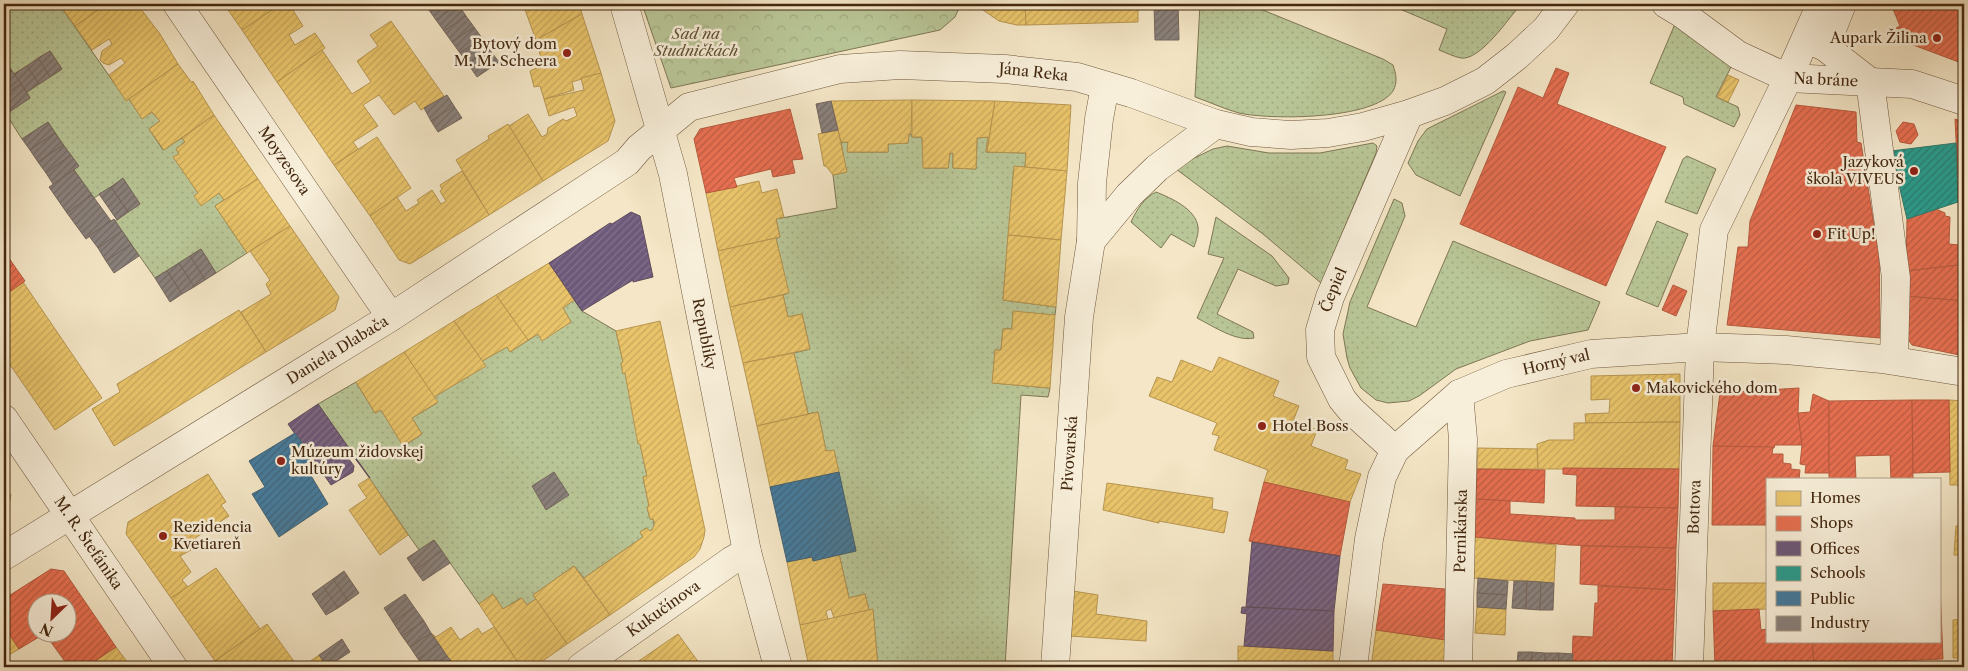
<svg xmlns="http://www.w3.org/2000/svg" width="1968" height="671" viewBox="0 0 1968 671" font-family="'Libre Caslon Text',serif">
  <defs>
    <pattern id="grass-dots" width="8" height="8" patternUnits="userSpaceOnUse" patternTransform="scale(1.25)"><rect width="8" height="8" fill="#b9c697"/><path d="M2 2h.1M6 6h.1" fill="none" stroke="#a0aa81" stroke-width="1.8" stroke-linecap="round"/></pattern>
    <pattern id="park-crowns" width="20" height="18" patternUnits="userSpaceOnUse" patternTransform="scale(1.25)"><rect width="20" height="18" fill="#b9c697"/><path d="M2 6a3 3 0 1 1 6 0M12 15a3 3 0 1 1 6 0" fill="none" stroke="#a0aa81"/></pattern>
    <pattern id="homes-hatch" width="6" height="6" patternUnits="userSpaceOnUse" patternTransform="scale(1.25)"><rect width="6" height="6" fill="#e9c46a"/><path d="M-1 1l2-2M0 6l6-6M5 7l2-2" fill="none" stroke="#c9a85b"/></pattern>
    <pattern id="shops-hatch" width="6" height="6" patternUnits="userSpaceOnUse" patternTransform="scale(1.25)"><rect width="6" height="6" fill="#e76f51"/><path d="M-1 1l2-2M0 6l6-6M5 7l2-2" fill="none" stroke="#bd5b42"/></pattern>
    <pattern id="offices-hatch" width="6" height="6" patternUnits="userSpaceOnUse" patternTransform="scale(1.25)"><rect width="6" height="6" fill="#6d597a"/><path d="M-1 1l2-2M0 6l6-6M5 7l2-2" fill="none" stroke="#847289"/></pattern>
    <pattern id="schools-hatch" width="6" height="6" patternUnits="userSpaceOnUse" patternTransform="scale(1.25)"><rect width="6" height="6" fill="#2a9d8f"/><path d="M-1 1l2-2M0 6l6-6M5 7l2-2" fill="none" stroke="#268073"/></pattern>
    <pattern id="public-hatch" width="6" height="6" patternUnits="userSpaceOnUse" patternTransform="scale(1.25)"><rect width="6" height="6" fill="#457b9d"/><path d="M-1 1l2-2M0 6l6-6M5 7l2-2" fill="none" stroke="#3b657f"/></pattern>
    <pattern id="industry-hatch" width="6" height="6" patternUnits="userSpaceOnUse" patternTransform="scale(1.25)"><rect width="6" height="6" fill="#8a817c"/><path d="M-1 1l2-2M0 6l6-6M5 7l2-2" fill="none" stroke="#726a64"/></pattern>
  </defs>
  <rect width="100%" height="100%" fill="#f4e6c6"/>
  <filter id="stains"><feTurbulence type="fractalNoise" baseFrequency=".004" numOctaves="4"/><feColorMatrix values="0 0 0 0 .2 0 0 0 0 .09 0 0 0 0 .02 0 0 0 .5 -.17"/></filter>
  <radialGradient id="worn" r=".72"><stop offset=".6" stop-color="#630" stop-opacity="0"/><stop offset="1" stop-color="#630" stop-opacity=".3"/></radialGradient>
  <g fill="url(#grass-dots)" stroke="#7e7754">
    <path d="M4,4H59L126,100L129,99L142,118L152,112L160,121L149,129L163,150L182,138L185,142L176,149L179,154L174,157L198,193L201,205L219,193L224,200L215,206L247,253L216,273L201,249L155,278L115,221L140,204L123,179L94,198L74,170L78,166L48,122L22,139L6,114L30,98L27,92L62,69L50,51L14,74L4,58Z"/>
    <path d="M1200,4H1248L1383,59L1393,65C1396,74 1398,82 1393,91C1374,120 1269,120 1239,113C1224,109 1210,102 1195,97Z"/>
    <path d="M1388,4H1521C1509,18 1480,61 1461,58C1454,57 1445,52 1439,50L1447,29Z"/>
    <path d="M1675,24L1731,67L1716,97L1738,107L1740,115L1734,127L1684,104L1683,97L1650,83Z"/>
    <path d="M1503,91L1506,92L1460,196L1416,175L1408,163L1418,141L1427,129Z"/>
    <path d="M909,134H911L912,137H922L924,168H948L950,153H953V168L976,169L977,138L988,137L986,152L1026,153L1025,167H1014L1003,300L1056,307L1055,315L1013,312L1012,329H1003L1001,350H995L993,383L1050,388L1048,397L1021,395L1005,667H878L873,610H869L865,594L849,598L839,554L856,551L834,451H826L818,412L808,414L794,353L810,349L802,314L788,317L783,295L788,293L776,238L780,237L776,219L837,208L833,175L846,172L841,142H848V152H888V144L908,143Z"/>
    <path d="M1373,143L1377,146L1376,153L1321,283L1263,234L1176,169L1188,161L1213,149L1227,146L1269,153H1320Z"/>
    <path d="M1687,156L1716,169L1697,214L1665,202L1683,159Z"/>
    <path d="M1156,192C1171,198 1196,209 1198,227C1199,233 1196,241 1194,247L1171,234L1161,248L1131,222C1137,209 1144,198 1156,192Z"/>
    <path d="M1394,199L1402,203L1405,216L1367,307L1416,327L1453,241L1600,302L1588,330L1530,341L1456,369L1419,396L1409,401L1388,403L1376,400L1361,388L1350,368L1347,358L1343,334L1350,302Z"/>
    <path d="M1216,217L1272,256L1289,278L1288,284L1276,286L1238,269L1217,314L1253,332L1254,338C1236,342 1213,326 1197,318L1224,258L1208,254Z"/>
    <path d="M1657,221L1688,234L1658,307L1626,294Z"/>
    <path d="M574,300L582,311L616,331L623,362L621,363L623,373H625L647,476L643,477L649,506L647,507L650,519H653C655,524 654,529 650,531L646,528L640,532L643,537L584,578L574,566L533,595L536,599L527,605L521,598L503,609L493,594L479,604L434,540L419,550L318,404L356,382L375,413L381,410L404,446L422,434L412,418L437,403L434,397L485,366L482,361L507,347L510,352L538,334L542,340L571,322L563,308Z"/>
  </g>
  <path fill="url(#park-crowns)" stroke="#7e7754" d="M642,4H961L955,17L940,30L671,88Z"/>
  <g fill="url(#homes-hatch)" stroke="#b7954f">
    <path d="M59,4H107L75,26Z"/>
    <path d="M107,4H137L160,34L178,64L126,101L109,75L125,63L121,58L109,65L103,63L100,60L102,51L112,44L109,39L92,50L75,26Z"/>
    <path d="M224,4H281L242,30Z"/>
    <path d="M281,4H289L303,26L289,35L295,45L315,33L325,48L277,82L242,30Z"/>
    <path d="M523,4H579L582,14L536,40Z"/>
    <path d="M977,4H1025L1026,25H1017L999,21L983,10Z"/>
    <path d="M1025,4H1138V22L1026,25Z"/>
    <path d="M582,14L601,73L572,82L574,90L544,99L540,86L534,87L530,71L543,65L536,40Z"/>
    <path d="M391,21L444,96L421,110L415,101L394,115L379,95L363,105L378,126L353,142L358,149L334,165L277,82L322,50L352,94L371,82L357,61L378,46L370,35Z"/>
    <path d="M178,64L192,83L193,81L214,115L164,150L149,129L160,121L152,112L142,119L129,99Z"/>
    <path d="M601,73L615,121L608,141L543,181L509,126L528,114L542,137L547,134L548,128L563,119L566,121L577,116L574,107L549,116L544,99L584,90L581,78Z"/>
    <path d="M1728,75L1739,80L1728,102L1717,97Z"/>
    <path d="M912,100L911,134H909L908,143L888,144V152H847L848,142H841L831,101Z"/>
    <path d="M912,100L995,101L987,152H986L988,137L977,138L976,169L953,168V153H950L948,168H923L922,137H912Z"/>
    <path d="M995,101L1071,105L1067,171L1025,167L1026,153L987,152Z"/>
    <path d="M214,115L258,179L224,200L219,193L201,206L194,196L198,193L173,157L179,154L176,149L185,142L182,138Z"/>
    <path d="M508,124L543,181L489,215L456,160L489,139L488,136Z"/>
    <path d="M838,130L847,172L833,175L826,166H824L818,134Z"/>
    <path d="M377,137L411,188L370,216L334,165Z"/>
    <path d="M1014,166L1067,171L1061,240L1008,235Z"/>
    <path d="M462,171L489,215L410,264L399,260L370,216L397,197L406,211L419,203L417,200L432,190L441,204L446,201L440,191L442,189L440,185Z"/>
    <path d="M258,179L290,226L247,253L215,206Z"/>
    <path d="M759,181L762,193L777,189L784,217L776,219L780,237L718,251L706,193Z"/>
    <path d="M290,226L339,297L335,310L266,352L241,312L271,294L266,284L270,280L250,251Z"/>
    <path d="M1008,235L1061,240L1056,307L1003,300Z"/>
    <path d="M776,238L789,293L730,307L718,251Z"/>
    <path d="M549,263L574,300L563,308L571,322L542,341L538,334L528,340L496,295Z"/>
    <path d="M23,282L102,398L55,430L4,356V296Z"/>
    <path d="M496,295L528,340L510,352L507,347L482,361L454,321Z"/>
    <path d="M783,295L788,317L802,314L810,349L743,363L730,307Z"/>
    <path d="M239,310L266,352L114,446L92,409L120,392L117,384Z"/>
    <path d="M1013,311L1055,315L1050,388L992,383L995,350H1001L1003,329H1012Z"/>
    <path d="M454,321L486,366L434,397L404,352Z"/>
    <path d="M660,321L705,530L704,537L700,549L694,557L610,615L584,578L643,537L640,532L647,528L650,531L652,530L655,523L653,519H650L647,507L649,506L643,477L647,476L640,444H638L625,373L623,374L621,363L623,362L616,331Z"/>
    <path d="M404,352L438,402L412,418L422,434L403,446L381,410L375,413L356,382Z"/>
    <path d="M794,353L808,414L757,426L743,363Z"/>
    <path d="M1219,357L1279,381L1273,396L1299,406L1293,421L1317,430L1311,446L1348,460L1345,469L1361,474L1350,502L1264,482L1268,470L1214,450L1219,436L1212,434L1217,423L1149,396L1157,377L1172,382L1181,360L1212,372Z"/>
    <path d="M1680,374V422L1586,423L1585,414L1609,413L1610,399L1591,400V376Z"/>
    <path d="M1949,400L1964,401V485H1950Z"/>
    <path d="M818,412L826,451L834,450L839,472L770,487L757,426Z"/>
    <path d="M1680,422L1679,469H1538L1537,444L1549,440H1574V423Z"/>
    <path d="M1478,448L1537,449L1538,469H1477Z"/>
    <path d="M208,474L226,502L221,505L229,516L195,538L200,544L198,546L180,556L191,572L182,580L188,587L171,598L126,534L128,522Z"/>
    <path d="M369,478L408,535L380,555L349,510L367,498L358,485Z"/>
    <path d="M1107,483L1213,498L1212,509L1228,512L1224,533L1159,521V523L1103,510Z"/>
    <path d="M4,485L11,495L8,510L4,513Z"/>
    <path d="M1956,526H1964V555H1954Z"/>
    <path d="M1475,537L1556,545L1554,583L1473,578Z"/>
    <path d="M839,554L849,598L865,594L869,610L834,618L831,609L826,611L828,620L800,625L787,562L812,557L813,561Z"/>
    <path d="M574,566L610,615L567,644L533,595Z"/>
    <path d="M216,568L260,629L215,661L171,598Z"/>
    <path d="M1713,583H1767V609L1713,611Z"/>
    <path d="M1073,591L1098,595L1096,614L1147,621L1146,641L1069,636Z"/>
    <path d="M493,594L503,609L522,598L527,605L536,599L567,644L534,667H521L479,604Z"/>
    <path d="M1477,607L1506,609L1505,635L1475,633Z"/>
    <path d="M873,609L878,667H809L800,625Z"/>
    <path d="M1964,619V658H1953V620Z"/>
    <path d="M267,624L298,667H219L215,661Z"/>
    <path d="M4,626L19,649L4,658L7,664L4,666Z"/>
    <path d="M451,627L460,640L478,628L482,634L494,627L521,667H455L431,633L436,637Z"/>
    <path d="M1376,630L1446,640L1444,667H1371Z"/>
    <path d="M678,634L702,667H630Z"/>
    <path d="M1238,646L1333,651V667H1238Z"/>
    <path d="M116,647L131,667H86Z"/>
    <path d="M319,655L327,667H306L305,665Z"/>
  </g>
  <g fill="url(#shops-hatch)" stroke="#b65a3e">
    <path d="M1891,4H1964V64L1908,43L1911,34L1896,28L1900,26Z"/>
    <path d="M1556,68L1569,73L1557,104L1666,147L1606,286L1460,224L1518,87L1543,98Z"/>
    <path d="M1796,105L1856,112L1857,142L1861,143L1875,232H1879L1880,338L1727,325L1738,247H1748L1750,221Z"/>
    <path d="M790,109L803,159L792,160L795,173L773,177L771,169L734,178L737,187L706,193L694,139L700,129Z"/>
    <path d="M1955,119L1964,122V180L1958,178Z"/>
    <path d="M1903,122L1914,124L1918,135L1911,144L1900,142L1896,131Z"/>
    <path d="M1936,209L1945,213V216L1950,217L1949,244L1959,245L1960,265L1906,271L1907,219Z"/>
    <path d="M4,251L25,281L4,296Z"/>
    <path d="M1960,265V293L1964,294V301L1905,296L1906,271Z"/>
    <path d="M1673,285L1687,291L1676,316L1662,310Z"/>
    <path d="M1905,296L1964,301V356L1912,345L1904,334Z"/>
    <path d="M1799,388L1798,413L1802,445H1775L1774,448L1713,446L1720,393Z"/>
    <path d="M1813,394L1829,401V473H1805L1806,465L1800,464L1802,445L1798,413L1810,412Z"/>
    <path d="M1912,400L1913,480H1891L1890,455L1855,456L1856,480H1829V401Z"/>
    <path d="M1912,400H1949L1950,472L1913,473Z"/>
    <path d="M1713,446L1773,447L1772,454H1783V463L1791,464V469L1800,470L1799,480H1767V525H1712Z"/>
    <path d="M1563,468L1679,469L1678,508L1576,506L1577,475L1563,474Z"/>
    <path d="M1477,469L1545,470L1544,503L1476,499Z"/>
    <path d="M1264,482L1350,502L1340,556L1249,541Z"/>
    <path d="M1476,499L1510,501V514L1575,518V520H1615V507L1678,508L1676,548L1569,545L1475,537Z"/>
    <path d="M1581,546L1676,548L1675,590L1580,584Z"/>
    <path d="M1939,561L1943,659L1814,664L1812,642H1939Z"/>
    <path d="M51,569L64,571L116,647L86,667H69L45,634H68V604H38V634H44L19,649L4,626V599Z"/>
    <path d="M1383,584L1445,589L1446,640L1376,630Z"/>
    <path d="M1598,586L1675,590L1672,667H1572L1573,636L1593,637L1595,603H1598Z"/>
    <path d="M1759,609L1761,630L1767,629V642H1812L1814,667H1715L1713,611Z"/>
  </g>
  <g fill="url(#offices-hatch)" stroke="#604a5a">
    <path d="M631,212L640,216L653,277L633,282V280L582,311L549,263L610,223L612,224Z"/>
    <path d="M318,404L370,478L350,452L345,454L354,466L353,472L331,485L288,424Z"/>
    <path d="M1252,542L1340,556L1334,611L1246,607Z"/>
    <path d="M1242,607L1334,611L1333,651L1244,646L1247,614L1241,613Z"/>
  </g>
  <path fill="url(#schools-hatch)" stroke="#327a69" d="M1956,143L1958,202L1907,219L1891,151Z"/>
  <g fill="url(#public-hatch)" stroke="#446273">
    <path d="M295,433L313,458L304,464L328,504L279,537L252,494L265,487L249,461Z"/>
    <path d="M839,472L856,551L813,561L812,557L787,562L770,487Z"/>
  </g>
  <g fill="url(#industry-hatch)" stroke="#75665c">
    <path d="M437,4H458L436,20L429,10Z"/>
    <path d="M458,4L466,16L444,31L436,20Z"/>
    <path d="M1154,4H1178L1179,40H1155Z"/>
    <path d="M466,16L474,27L452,42L444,31Z"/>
    <path d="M474,27L482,38L460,53L452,42Z"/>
    <path d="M482,38L489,49L468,64L460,53Z"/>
    <path d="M489,49L499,62L477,77L468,64Z"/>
    <path d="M50,51L62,69L50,77L38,58Z"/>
    <path d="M38,58L50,77L39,84L27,66Z"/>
    <path d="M4,59L12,71L4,77Z"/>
    <path d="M27,66L39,84L27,92L14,74Z"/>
    <path d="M12,71L21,84L4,95V77Z"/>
    <path d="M21,84L30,98L6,114L4,111V95Z"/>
    <path d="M447,95L454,106L431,121L424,108Z"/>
    <path d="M831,101L838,130L822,133L816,104Z"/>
    <path d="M454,106L462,118L438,132L431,121Z"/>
    <path d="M48,122L55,133L30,150L22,139Z"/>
    <path d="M55,133L63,145L38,162L30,150Z"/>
    <path d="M63,145L71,155L46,173L38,162Z"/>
    <path d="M71,155L79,166L53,184L46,173Z"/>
    <path d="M74,170L92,195L67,213L49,187Z"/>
    <path d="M123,178L140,204L128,212L111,187Z"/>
    <path d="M111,187L128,212L117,220L99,194Z"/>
    <path d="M92,195L111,221L86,239L67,213Z"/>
    <path d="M114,219L122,231L98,248L89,236Z"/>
    <path d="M122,231L131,244L106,261L98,248Z"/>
    <path d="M131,244L139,256L114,273L106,261Z"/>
    <path d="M201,249L216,273L205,280L190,256Z"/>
    <path d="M190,256L205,280L194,287L179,263Z"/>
    <path d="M179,263L194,287L182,294L167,271Z"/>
    <path d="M167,271L182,294L170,302L155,278Z"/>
    <path d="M554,472L569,495L546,510L532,486Z"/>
    <path d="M434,540L442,551L415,570L407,558Z"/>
    <path d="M442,551L450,563L423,581L415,570Z"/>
    <path d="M344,571L359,593L348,601L333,579Z"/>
    <path d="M1478,578L1508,581L1507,595L1477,593Z"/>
    <path d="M333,579L348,601L338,608L323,586Z"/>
    <path d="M1514,581H1527L1526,609L1512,608Z"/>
    <path d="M1527,581L1541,582L1540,610L1526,609Z"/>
    <path d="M1541,582L1554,583L1553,610H1540Z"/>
    <path d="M323,586L338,608L326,615L312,594Z"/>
    <path d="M1477,593L1507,595L1506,609L1477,607Z"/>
    <path d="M405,594L414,607L393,622L384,608Z"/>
    <path d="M414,607L424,621L402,636L393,622Z"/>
    <path d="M424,621L431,633L410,647L402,636Z"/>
    <path d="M431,633L439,644L418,659L410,647Z"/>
    <path d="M342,639L350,652L327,667L319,655Z"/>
    <path d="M439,644L447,656L430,667H424L418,659Z"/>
    <path d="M1518,652H1532L1531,667H1517Z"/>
    <path d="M1532,652L1545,653V667H1531Z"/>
    <path d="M1545,653H1559L1558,667H1545Z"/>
    <path d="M1559,653L1573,654L1572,667H1558Z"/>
    <path d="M447,656L455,666L430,667Z"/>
  </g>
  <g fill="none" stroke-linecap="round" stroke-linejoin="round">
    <defs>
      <g id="minor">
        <path id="s1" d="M177,4L391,317"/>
        <path id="s2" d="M624,4L673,174L747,552L778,667"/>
        <path d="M1666,4L1681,13L1738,55L1788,78L1821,4"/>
        <path d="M1807,39L1825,47L1870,82"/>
        <path d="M1825,47L1842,4"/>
        <path d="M1870,82L1896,278L1894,360"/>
        <path d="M1091,241L1129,195L1157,168L1216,124"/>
        <path id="s3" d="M4,419L173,667"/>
        <path id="s4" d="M1395,450L1351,410L1342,399L1321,357L1320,330L1330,297L1409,114"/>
        <path id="s5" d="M4,556L391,317L627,162L639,148L689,107L840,69L900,65L1005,69L1077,77L1131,93L1216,124L1251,132L1291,135L1328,133L1363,127L1409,114L1445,101L1485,81L1517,56L1546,29L1565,4"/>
        <path id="s6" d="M581,667L731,561L747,552"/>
        <path id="s7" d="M1055,667L1079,317L1091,241L1092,183L1099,119L1105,86"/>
        <path id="s8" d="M1353,667L1369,539L1382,477L1395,450L1459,394L1506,374L1591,354L1700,347L1786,350L1882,359L1964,372"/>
        <path id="s9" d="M1458,667L1463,439L1459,394"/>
        <path id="s10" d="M1689,667L1700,347L1714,230L1788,78L1912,84L1964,101"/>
      </g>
    </defs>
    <use href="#minor" stroke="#6f583e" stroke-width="29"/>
    <use href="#minor" stroke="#f8efda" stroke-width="28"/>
  </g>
  <g fill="#8f2418" stroke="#f8efda" stroke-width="2">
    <circle cx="1937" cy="38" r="5"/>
    <circle cx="567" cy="53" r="5"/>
    <circle cx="1914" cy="171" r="5"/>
    <circle cx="1817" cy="234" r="5"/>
    <circle cx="1636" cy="388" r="5"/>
    <circle cx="1262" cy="426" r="5"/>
    <circle cx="281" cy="461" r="5"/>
    <circle cx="163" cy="536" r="5"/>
  </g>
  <g text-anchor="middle" stroke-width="5" stroke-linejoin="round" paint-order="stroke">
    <g font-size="15" font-style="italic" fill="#605032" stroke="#f8efda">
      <text x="696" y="39">Sad na<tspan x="696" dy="17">Studničkách</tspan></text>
    </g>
    <g font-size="15" fill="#432810" stroke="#f8efda" text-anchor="start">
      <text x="1927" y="43" text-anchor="end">Aupark Žilina</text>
      <text x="557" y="49" text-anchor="end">Bytový dom<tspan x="557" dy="17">M. M. Scheera</tspan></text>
      <text x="1904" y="167" text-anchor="end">Jazyková<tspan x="1904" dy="17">škola VIVEUS</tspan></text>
      <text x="1827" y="239">Fit Up!</text>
      <text x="1646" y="393">Makovického dom</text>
      <text x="1272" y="431">Hotel Boss</text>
      <text x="291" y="457">Múzeum židovskej<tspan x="291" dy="17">kultúry</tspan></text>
      <text x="173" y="532">Rezidencia<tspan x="173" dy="17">Kvetiareň</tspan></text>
    </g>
    <g font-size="15" fill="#432810" stroke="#f8efda">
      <text dy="5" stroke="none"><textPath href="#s5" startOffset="1170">Jána Reka</textPath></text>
      <text dy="5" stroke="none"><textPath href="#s10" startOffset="645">Na bráne</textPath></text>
      <text dy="5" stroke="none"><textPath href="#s1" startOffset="190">Moyzesova</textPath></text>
      <text dy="5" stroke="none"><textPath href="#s4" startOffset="190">Čepiel</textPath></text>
      <text dy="5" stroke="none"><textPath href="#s2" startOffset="340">Republiky</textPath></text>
      <text dy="5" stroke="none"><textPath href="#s5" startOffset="392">Daniela Dlabača</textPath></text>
      <text dy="5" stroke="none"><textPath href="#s8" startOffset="410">Horný val</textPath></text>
      <text dy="5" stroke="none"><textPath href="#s7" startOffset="214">Pivovarská</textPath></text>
      <text dy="5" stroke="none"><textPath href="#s10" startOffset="160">Bottova</textPath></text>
      <text dy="5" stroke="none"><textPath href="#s9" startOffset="136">Pernikárska</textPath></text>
      <text dy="5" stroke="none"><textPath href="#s3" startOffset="150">M. R. Štefánika</textPath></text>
      <text dy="5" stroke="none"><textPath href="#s6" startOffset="101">Kukučínova</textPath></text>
    </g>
  </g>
  <rect width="1968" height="671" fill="none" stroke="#f4e6c6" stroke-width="20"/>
  <rect x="5" y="5" width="1958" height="661" fill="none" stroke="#432810" stroke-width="2.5"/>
  <rect x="10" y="10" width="1948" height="651" fill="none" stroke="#432810"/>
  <rect x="1766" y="478" width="175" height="165" fill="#f8efda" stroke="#b09f89"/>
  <rect x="1776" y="491" width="25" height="15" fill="#e9c46a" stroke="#b09f89"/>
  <text x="1810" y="503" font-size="15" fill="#432810">Homes</text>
  <rect x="1776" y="516" width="25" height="15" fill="#e76f51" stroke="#b09f89"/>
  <text x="1810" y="528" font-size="15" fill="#432810">Shops</text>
  <rect x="1776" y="541" width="25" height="15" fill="#6d597a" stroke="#b09f89"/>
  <text x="1810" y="554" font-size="15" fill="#432810">Offices</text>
  <rect x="1776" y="566" width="25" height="15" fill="#2a9d8f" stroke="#b09f89"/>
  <text x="1810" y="578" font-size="15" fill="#432810">Schools</text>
  <rect x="1776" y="591" width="25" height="15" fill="#457b9d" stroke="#b09f89"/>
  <text x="1810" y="604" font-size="15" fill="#432810">Public</text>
  <rect x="1776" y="616" width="25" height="15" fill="#8a817c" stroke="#b09f89"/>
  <text x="1810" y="628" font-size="15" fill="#432810">Industry</text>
  <g transform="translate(52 618) rotate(205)"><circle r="24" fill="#f8efda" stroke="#b09f89"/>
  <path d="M0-4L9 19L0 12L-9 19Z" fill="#8f2418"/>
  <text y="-8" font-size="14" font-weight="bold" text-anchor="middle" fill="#432810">N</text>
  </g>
  <rect width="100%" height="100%" filter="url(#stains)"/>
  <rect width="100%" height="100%" fill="url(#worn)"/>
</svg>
